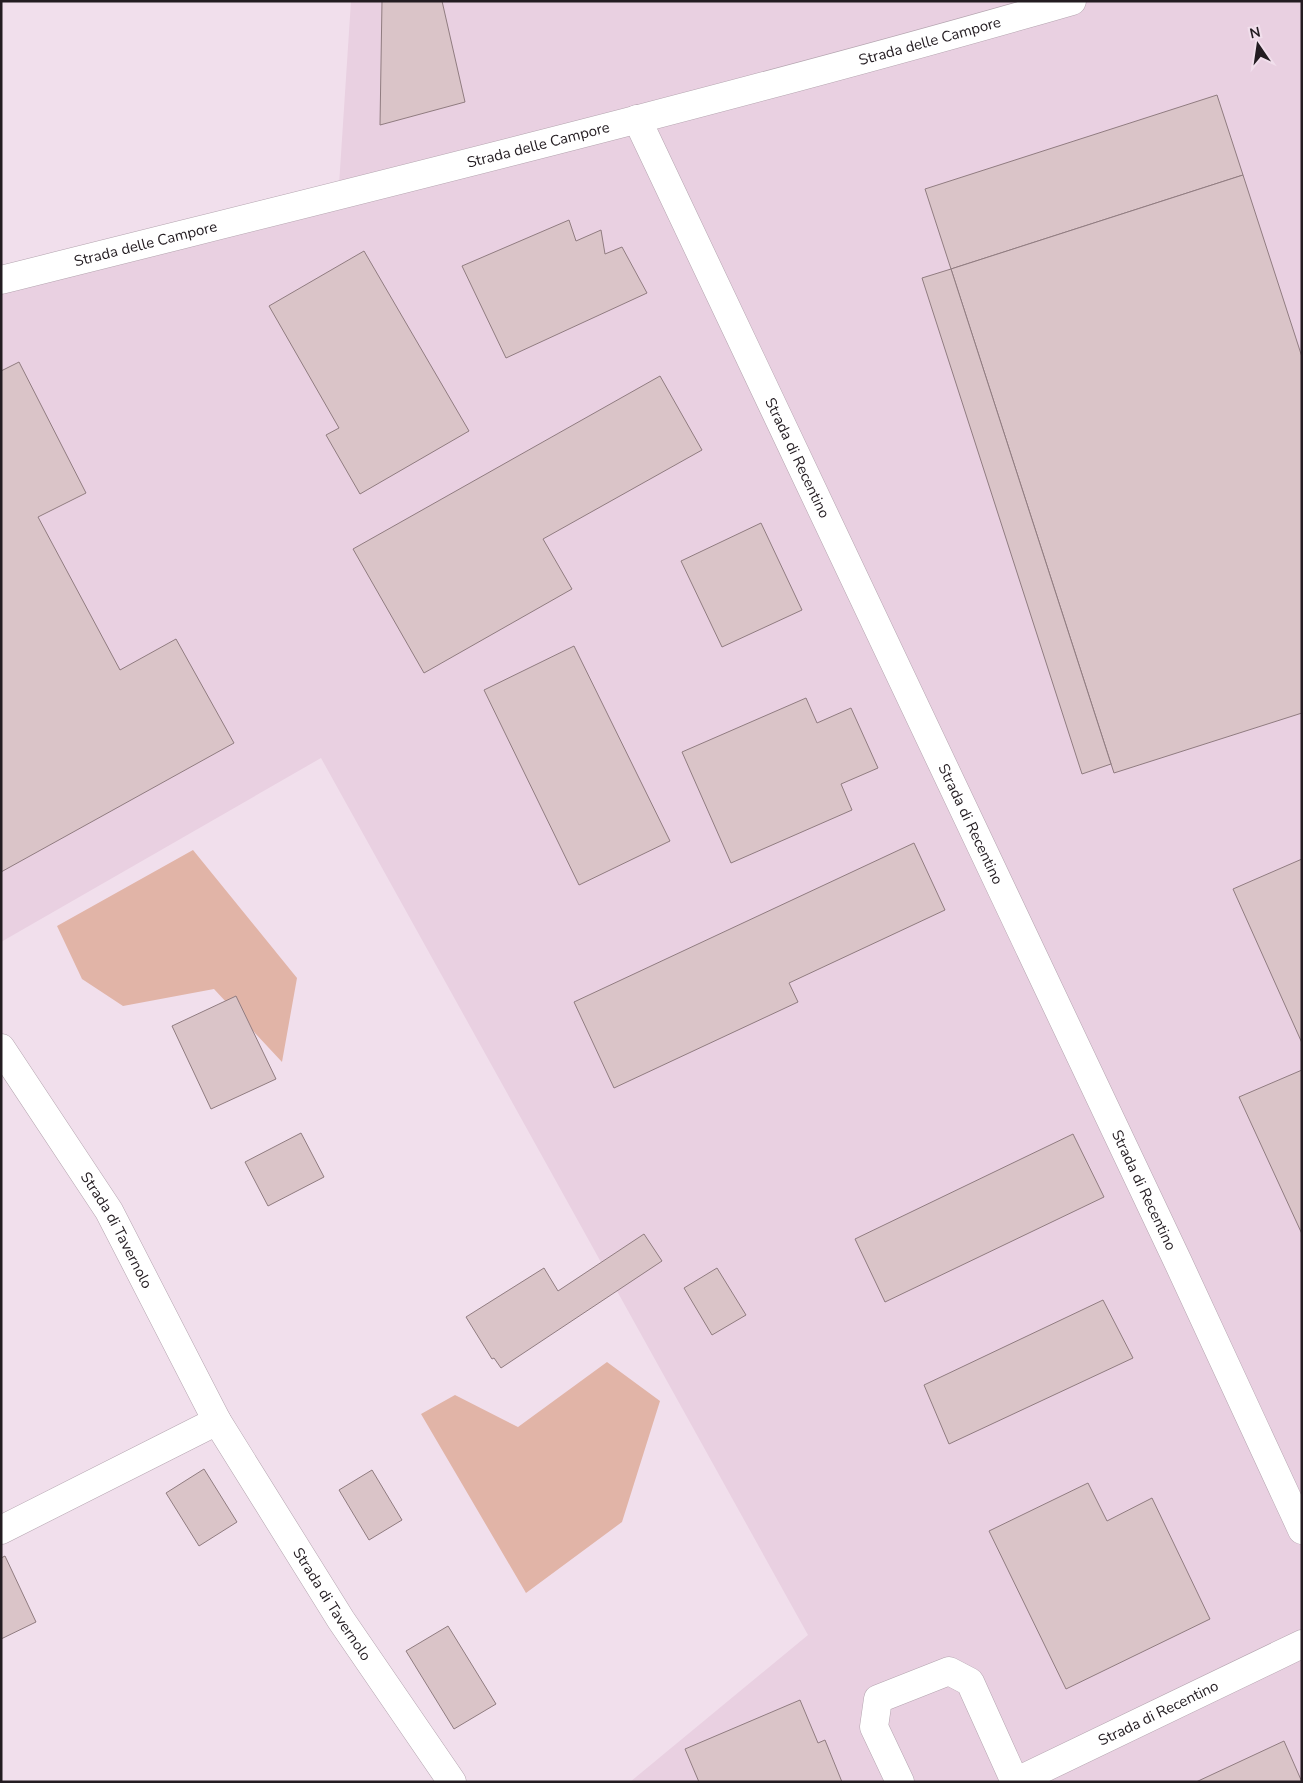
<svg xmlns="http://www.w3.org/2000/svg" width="1303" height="1783" viewBox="0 0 1303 1783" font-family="'Nunito Sans',sans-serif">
  <rect width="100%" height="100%" fill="#f1dfec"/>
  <path fill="#e9d0e1" d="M351,1H1302V1782H630L808,1635L321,758L1,942V293L339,185Z"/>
  <g fill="#e1b4a7">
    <path d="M193,850L297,978L282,1062L214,989L123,1006L82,979L57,926Z"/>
    <path d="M607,1362L660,1401L622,1522L526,1593L421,1414L455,1395L518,1427Z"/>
  </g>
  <g fill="#dac4c8" stroke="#907c80">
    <path d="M382,1H442L465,102L380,125Z"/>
    <path d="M1217,95L1243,175L951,269L925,189Z"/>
    <path d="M1243,175L1302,357V713L1114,773L951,269Z"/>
    <path d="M569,220L576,241L601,230L605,254L622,247L647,293L506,358L462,266Z"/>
    <path d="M364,251L469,431L360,494L326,435L339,428L269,306Z"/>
    <path d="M951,269L1111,764L1082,774L922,278Z"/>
    <path d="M19,362L86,493L38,517L120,670L176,639L234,743L1,872V371Z"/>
    <path d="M660,376L702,450L543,539L572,589L424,673L353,549Z"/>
    <path d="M761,523L802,610L722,647L681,561Z"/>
    <path d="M574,646L670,841L579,885L484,690Z"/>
    <path d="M806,698L817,723L851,708L878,768L841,784L852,810L731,863L682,752Z"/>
    <path d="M914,843L945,910L789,983L798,1002L614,1088L574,1002Z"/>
    <path d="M1302,859V1043L1233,889Z"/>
    <path d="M236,996L276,1079L211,1109L172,1026Z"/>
    <path d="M1302,1070V1234L1239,1097Z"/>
    <path d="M301,1133L324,1177L268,1206L245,1162Z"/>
    <path d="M1073,1134L1104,1197L885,1302L855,1239Z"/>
    <path d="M644,1234L662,1261L501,1368L494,1358L492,1359L466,1317L544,1268L558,1291Z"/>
    <path d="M717,1268L746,1315L712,1335L684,1288Z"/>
    <path d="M1103,1300L1133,1358L949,1444L924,1385Z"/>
    <path d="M204,1469L237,1522L199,1546L166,1493Z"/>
    <path d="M372,1470L402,1520L369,1540L339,1490Z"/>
    <path d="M1088,1483L1107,1521L1152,1498L1210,1619L1066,1689L989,1531Z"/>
    <path d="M5,1556L36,1622L1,1639V1558Z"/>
    <path d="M448,1626L496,1704L454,1729L406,1651Z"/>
    <path d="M800,1700L818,1743L825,1740L842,1782H699L685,1749Z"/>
    <path d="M1284,1741L1302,1782H1196Z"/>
  </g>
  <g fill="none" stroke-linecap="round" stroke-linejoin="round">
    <defs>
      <g id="minor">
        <path id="s1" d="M637,119L1178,1262L1302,1530"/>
        <path id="s2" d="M1,1048L109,1211L217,1421L341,1620L452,1782"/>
        <path d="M1,1530L217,1421"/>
        <path d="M900,1782L874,1727L878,1699L949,1671L970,1682L1015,1782"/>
        <path id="s3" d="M1015,1782L1302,1644"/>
      </g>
      <g id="tertiary">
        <path id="s4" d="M1,280C359,190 718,103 1072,1"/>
      </g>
    </defs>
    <use href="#minor" stroke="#b4a4af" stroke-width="29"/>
    <use href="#tertiary" stroke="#b4a4af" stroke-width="29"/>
    <use href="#minor" stroke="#fff" stroke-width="28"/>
    <use href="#tertiary" stroke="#fff" stroke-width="28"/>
  </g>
  <g text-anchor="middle" stroke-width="4.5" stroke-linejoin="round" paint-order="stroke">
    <g font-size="15" fill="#231c21" stroke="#f1dfec">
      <text dy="5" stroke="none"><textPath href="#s4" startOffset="959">Strada delle Campore</textPath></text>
      <text dy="5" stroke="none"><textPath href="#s4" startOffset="554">Strada delle Campore</textPath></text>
      <text dy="5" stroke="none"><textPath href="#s4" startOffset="149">Strada delle Campore</textPath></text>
      <text dy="5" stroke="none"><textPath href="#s1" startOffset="375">Strada di Recentino</textPath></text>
      <text dy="5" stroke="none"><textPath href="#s1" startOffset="780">Strada di Recentino</textPath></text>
      <text dy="5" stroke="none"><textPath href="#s1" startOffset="1185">Strada di Recentino</textPath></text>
      <text dy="5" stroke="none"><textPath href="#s2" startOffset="216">Strada di Tavernolo</textPath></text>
      <text dy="5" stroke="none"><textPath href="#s2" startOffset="648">Strada di Tavernolo</textPath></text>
      <text dy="5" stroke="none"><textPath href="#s3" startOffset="159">Strada di Recentino</textPath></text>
    </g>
  </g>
  <rect width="1303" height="1783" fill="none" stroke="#231c21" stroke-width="5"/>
  <g transform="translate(1258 45) rotate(347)" stroke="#f1dfec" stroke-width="4" paint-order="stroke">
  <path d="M0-4L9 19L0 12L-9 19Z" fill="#231c21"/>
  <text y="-8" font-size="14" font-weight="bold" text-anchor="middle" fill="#231c21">N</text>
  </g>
</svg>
